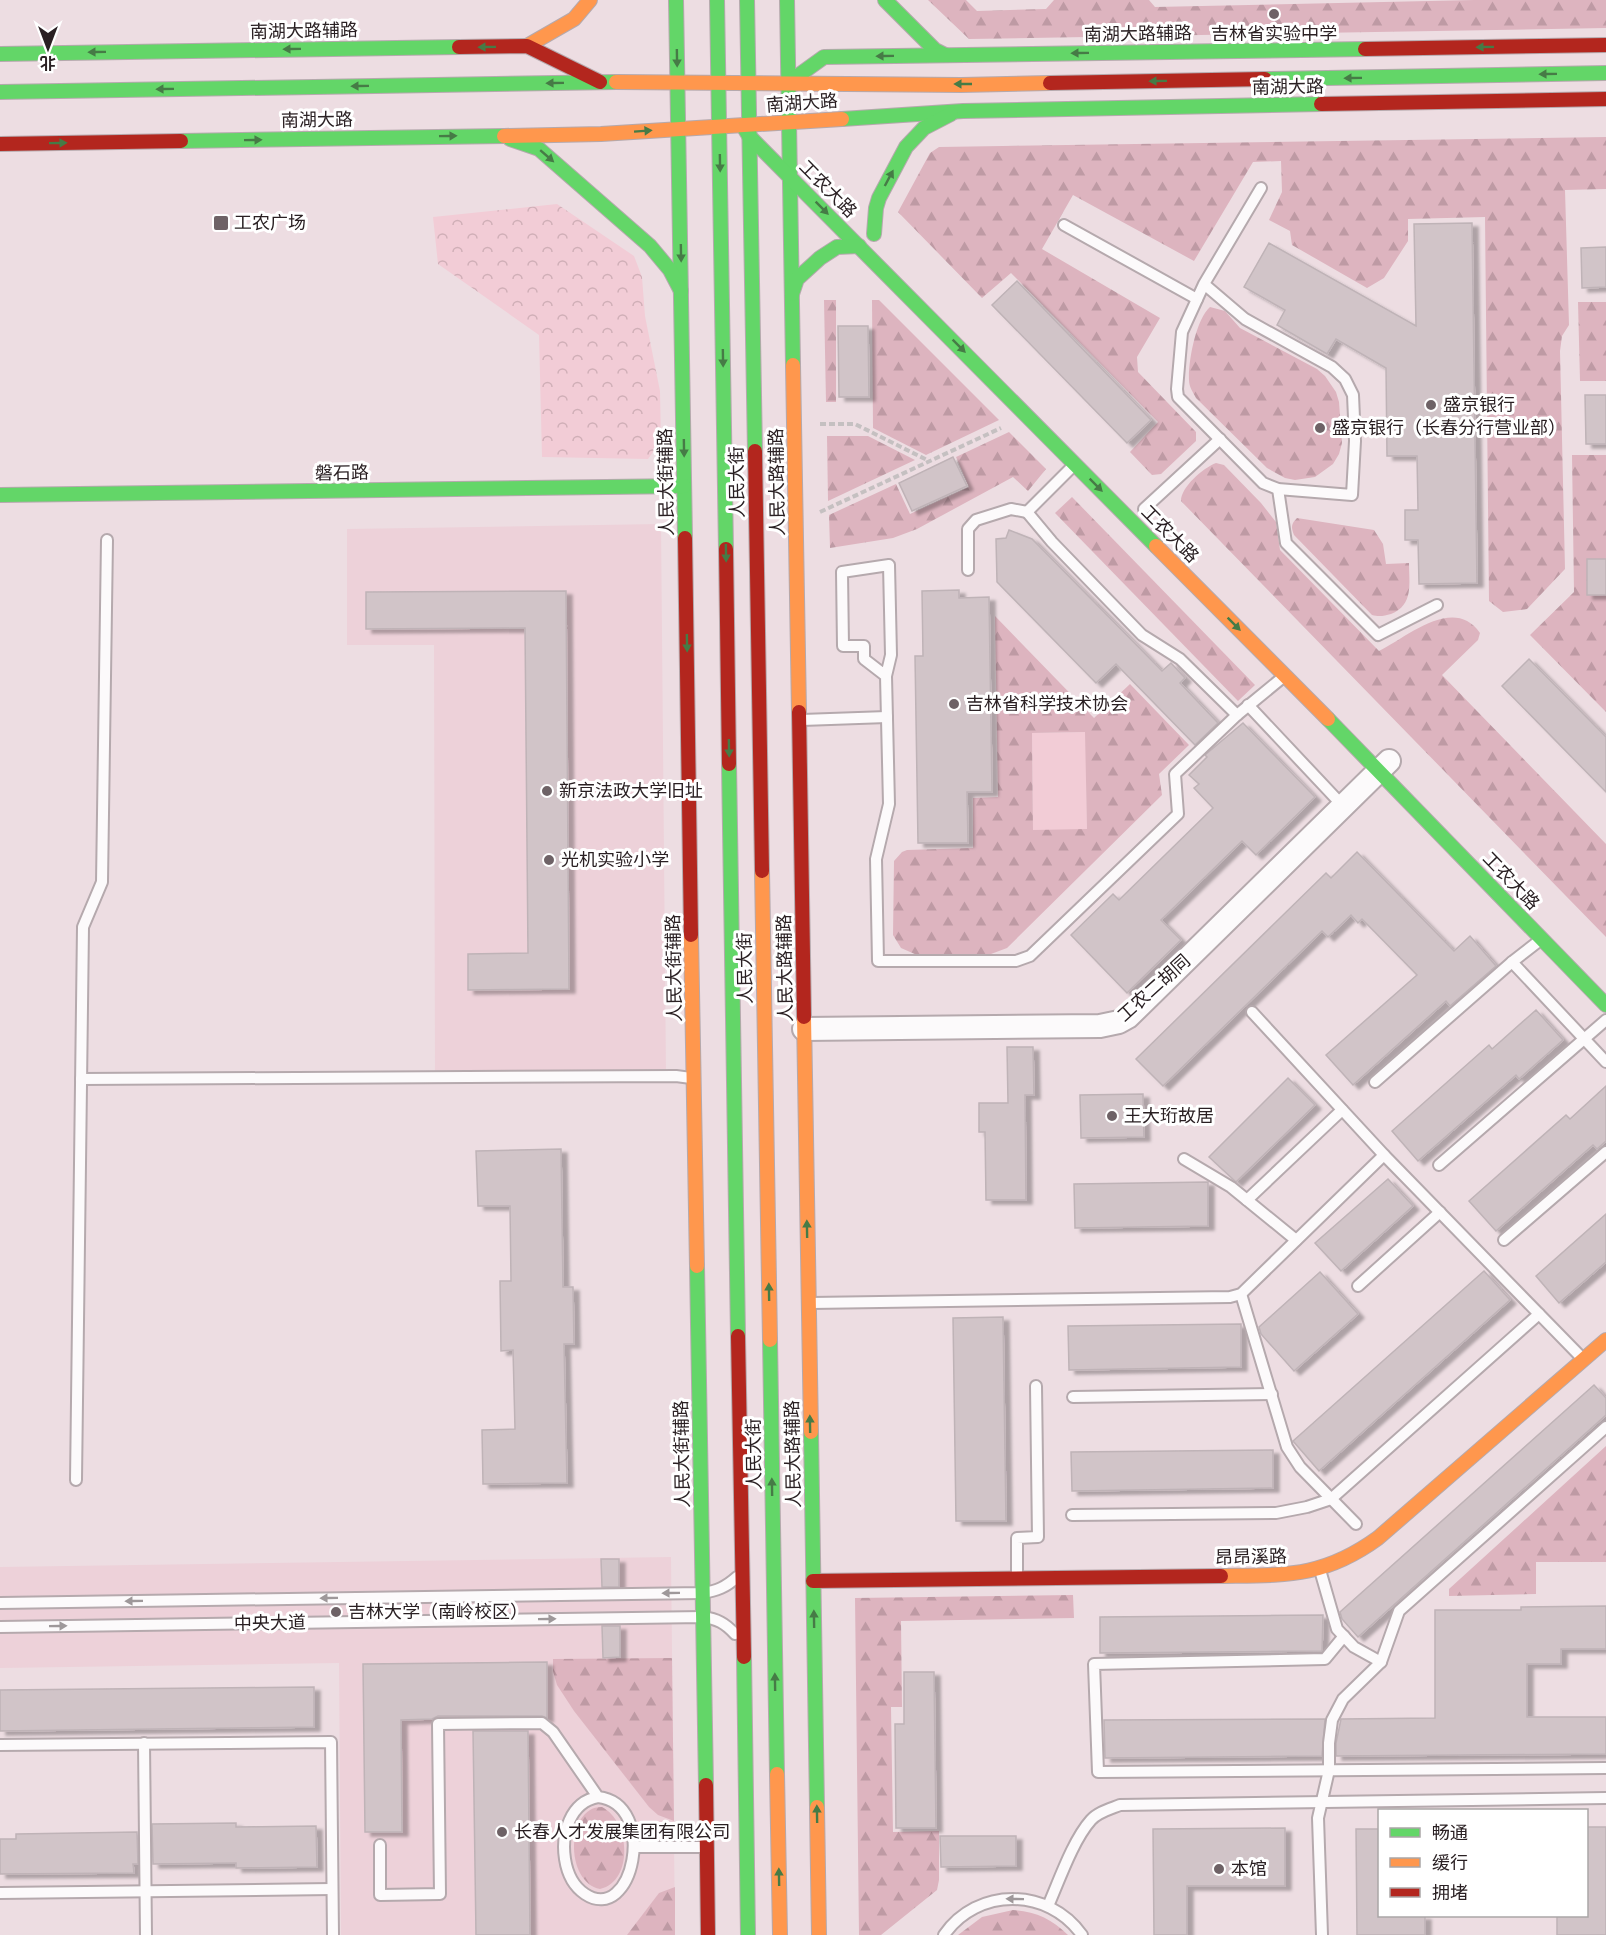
<svg xmlns="http://www.w3.org/2000/svg" width="1606" height="1935" viewBox="0 0 1606 1935" font-family="'Roboto Condensed','Noto Sans SC',sans-serif">
  <defs>
    <pattern id="forest-firs" width="22" height="20" patternUnits="userSpaceOnUse" patternTransform="scale(1.5)"><rect width="22" height="20" fill="#ddb4bf"/><path d="M5 1l3.5 6h-7zM16 11l3.5 6h-7z" fill="#be9aa4"/></pattern>
    <pattern id="park-crowns" width="20" height="18" patternUnits="userSpaceOnUse" patternTransform="scale(1.5)"><rect width="20" height="18" fill="#f2ccd6"/><path d="M2 6a3 3 0 1 1 6 0M12 15a3 3 0 1 1 6 0" fill="none" stroke="#d0afb7"/></pattern>
    <filter id="shadow"><feDropShadow dx="6" dy="4" stdDeviation="1.5" flood-color="#0004"/></filter>
  </defs>
  <rect width="100%" height="100%" fill="#eddde2"/>
  <g fill="#edd1d9">
    <path d="M661,524L666,1075L435,1078L434,645H347V529Z"/>
    <path d="M671,1557L675,1935H341L339,1663L0,1668V1567Z"/>
  </g>
  <path fill="#f2ccd6" d="M1086,732L1087,830H1033L1032,733Z"/>
  <g fill="url(#forest-firs)" fill-rule="evenodd">
    <path d="M928,0H966L977,11L1046,9L1054,0H1149L1155,7L1474,0H1606V28L969,39Z"/>
    <path d="M1606,137V189L1565,190L1569,325L1562,336L1560,351L1565,569L1527,609L1503,612L1489,601L1485,217L1408,219V241L1384,278L1367,288L1292,245L1290,231L1269,220L1282,192L1281,161L1253,162L1194,261L1073,195L1042,249L1160,318L1137,357L1138,372L1196,432V441L1161,474L1152,475L1130,452L1158,422L1011,273L982,298L898,212L930,153L939,147Z"/>
    <path d="M824,300H836V402H826Z"/>
    <path d="M872,300H879L999,420L926,455L873,428Z"/>
    <path d="M1578,302H1606V381H1580Z"/>
    <path d="M1210,307L1225,311L1240,328L1317,369L1325,376L1336,392L1339,402L1342,443L1339,454L1333,464L1315,477L1295,480L1285,478L1267,468L1196,398C1193,392 1189,387 1189,380C1188,362 1196,319 1210,307Z"/>
    <path d="M1009,432L1046,469L1028,491L1013,477L917,529L893,538L830,548L829,515L896,484L910,514L969,487L956,457Z"/>
    <path d="M827,436H868L915,460L828,501Z"/>
    <path d="M1572,455H1606V712L1530,635L1574,592Z"/>
    <path d="M1216,463L1224,465L1261,503L1276,522L1280,550L1379,651C1407,637 1454,595 1480,633L1478,640L1442,675L1606,844V937L1181,501C1181,487 1203,468 1216,463Z"/>
    <path d="M1072,497L1255,685L1238,701L1055,513Z"/>
    <path d="M1297,518L1374,530L1383,544L1386,564L1409,563C1409,583 1414,605 1391,614C1384,616 1379,617 1372,615L1294,535C1291,527 1291,524 1297,518Z"/>
    <path d="M995,616L1094,718L1130,684L1189,745L1159,774L1162,795L1007,948L991,954L917,955L901,948L893,935L894,861L902,852L907,850L973,848V798L998,797ZM1085,732L1087,829L1033,830L1032,733Z"/>
    <path d="M1606,1446V1562H1536V1594L1449,1596V1589Z"/>
    <path d="M1073,1595L1074,1618L901,1621L902,1707H891L893,1832L939,1831V1880L937,1890L881,1935H859L855,1598Z"/>
    <path d="M672,1658L674,1821L658,1815L649,1807L574,1711L557,1685L553,1671V1659Z"/>
    <path d="M602,1807C630,1821 634,1881 600,1889C564,1882 566,1806 602,1807Z"/>
    <path d="M675,1887V1935H627L659,1893Z"/>
    <path d="M1013,1910C1035,1911 1052,1919 1068,1935H958L982,1917Z"/>
  </g>
  <path fill="url(#park-crowns)" d="M557,204L634,256L642,277L645,316L660,391L661,441L648,459L542,457L539,335L438,264L433,217Z"/>
  <g fill="#d1c4c8" stroke="#bfb3b7" stroke-width="1.5" filter="url(#shadow)">
    <path d="M1472,223L1477,583L1419,584L1418,540H1405V510H1418L1417,456H1387L1386,368L1336,339L1327,354L1277,325L1285,310L1244,287L1269,243L1416,326L1414,224Z"/>
    <path d="M1606,247V287L1582,288L1581,248Z"/>
    <path d="M1017,281L1151,420L1127,443L992,305Z"/>
    <path d="M838,326H868L869,397H839Z"/>
    <path d="M1585,395H1606V444H1586Z"/>
    <path d="M953,457L967,486L912,511L899,483Z"/>
    <path d="M1009,530L1032,539L1162,671L1171,663L1185,678L1180,683L1218,723L1195,745L1116,664L1096,683L997,582L996,539L1006,538Z"/>
    <rect x="1587" y="559" width="19" height="36"/>
    <path d="M959,590V598L989,597L992,792H967L968,843H918L915,656H923L922,591Z"/>
    <path d="M566,591L569,989L468,990V954L528,953L525,628L366,629V592Z"/>
    <path d="M1529,659L1606,737V792L1502,686Z"/>
    <path d="M1243,723L1315,797L1256,855L1242,841L1161,920L1181,940L1127,993L1071,935L1113,894L1119,900L1213,808L1194,788L1199,784L1189,775L1207,757L1205,755Z"/>
    <path d="M1357,852L1454,951L1470,936L1496,966L1450,1006L1446,1001L1353,1085L1326,1055L1417,975L1362,919L1358,923L1351,915L1328,937L1322,931L1163,1086L1136,1059L1326,873L1331,878Z"/>
    <path d="M1536,1010L1563,1040L1519,1079L1516,1075L1418,1161L1392,1131L1489,1045L1492,1049Z"/>
    <path d="M1007,1047H1033L1034,1095H1025L1026,1200H986L985,1132H979V1103H1008Z"/>
    <path d="M1288,1078L1315,1105L1236,1182L1209,1157Z"/>
    <path d="M1606,1086V1141L1597,1149L1593,1145L1496,1231L1469,1201L1566,1115L1570,1119Z"/>
    <path d="M1143,1094L1144,1137L1081,1138L1080,1095Z"/>
    <path d="M561,1149L563,1287H573L574,1344H564L567,1483L483,1484L482,1430L515,1429L513,1350L501,1351L500,1281H511L510,1206H478L476,1151Z"/>
    <path d="M1388,1179L1413,1206L1341,1271L1315,1243Z"/>
    <path d="M1208,1182V1226L1075,1228L1074,1184Z"/>
    <path d="M1606,1214V1262L1559,1303L1536,1276Z"/>
    <path d="M1484,1271L1510,1300L1319,1471L1293,1441Z"/>
    <path d="M1320,1272L1358,1314L1294,1371L1261,1334L1259,1327Z"/>
    <path d="M1003,1317L1006,1521H956L953,1318Z"/>
    <path d="M1241,1324V1367L1069,1370L1068,1326Z"/>
    <path d="M1594,1385L1606,1398V1415L1358,1637L1342,1619L1340,1612Z"/>
    <path d="M1273,1450V1488L1072,1491L1071,1452Z"/>
    <path d="M601,1559H619V1587H602Z"/>
    <path d="M1606,1606V1649H1561V1664H1527V1717H1606V1754L1336,1756V1743L1341,1719L1435,1718V1610H1521V1607Z"/>
    <path d="M1323,1615L1322,1651L1100,1653V1617Z"/>
    <path d="M602,1626H620V1657L603,1658Z"/>
    <path d="M547,1662V1718L542,1716H438L432,1719L401,1720L402,1832H365L363,1664Z"/>
    <path d="M904,1672H934L936,1828H896L895,1724H904Z"/>
    <path d="M314,1687V1727L0,1731V1690Z"/>
    <path d="M1325,1719L1322,1756L1105,1758L1104,1720Z"/>
    <path d="M473,1731H528L530,1935H476Z"/>
    <path d="M236,1823V1827L316,1826L317,1867L236,1868V1863L153,1864L152,1824Z"/>
    <path d="M1587,1827H1606V1935H1557V1916H1587Z"/>
    <path d="M1285,1828V1886H1187V1935H1154L1153,1829Z"/>
    <path d="M1356,1829H1380V1916H1425V1935H1357Z"/>
    <path d="M137,1832L138,1864H133L134,1873L0,1874V1839H16V1834Z"/>
    <path d="M940,1836H1016V1866L941,1867Z"/>
  </g>
  <g fill="none" stroke-linecap="round" stroke-linejoin="round">
    <defs>
      <g id="lane">
        <path d="M1064,225L1197,299"/>
        <path d="M1204,284L1245,319L1332,367L1345,379L1353,395L1355,441L1352,495L1278,489L1263,483L1178,397L1177,389L1182,332L1204,284L1261,188"/>
        <path d="M1278,489L1286,543L1378,635L1437,605"/>
        <path d="M1144,509L1220,439"/>
        <path d="M1027,512L1052,542L1142,635L1180,659L1237,715"/>
        <path d="M968,570V529L976,520L1011,509L1027,512L1073,466"/>
        <path d="M886,676L864,659V646H843L842,572L889,565L891,655L886,676L889,804L876,859L878,961H1016L1030,956L1178,814L1175,774L1237,715L1282,678"/>
        <path d="M1248,705L1343,806"/>
        <path d="M802,720L887,717"/>
        <path d="M1512,962L1606,1062"/>
        <path d="M1252,1012L1384,1155L1581,1357"/>
        <path d="M81,1079L676,1076L691,1078"/>
        <path d="M1375,1082L1512,962L1539,941"/>
        <path d="M1184,1159L1231,1187L1296,1240"/>
        <path d="M1439,1165L1606,1020"/>
        <path d="M1247,1200L1342,1110"/>
        <path d="M1504,1240L1606,1152"/>
        <path d="M1358,1286L1440,1212"/>
        <path d="M1241,1294L1287,1447L1300,1467L1356,1524"/>
        <path d="M811,1303L1230,1297L1241,1294L1384,1155"/>
        <path d="M1073,1397L1272,1394"/>
        <path d="M76,1480L83,927L102,882L107,540"/>
        <path d="M1072,1515L1276,1513L1307,1507L1331,1499L1539,1314"/>
        <path d="M1320,1570L1337,1629L1354,1647L1381,1662"/>
        <path d="M1017,1575V1538L1038,1537L1036,1386"/>
        <path d="M0,1603L702,1593C717,1591 726,1587 737,1577"/>
        <path d="M0,1627L703,1617C717,1619 725,1623 735,1634"/>
        <path d="M1344,1636L1325,1659L1094,1664L1098,1772L1606,1768"/>
        <path d="M144,1743L146,1935"/>
        <path d="M0,1745L331,1742L333,1935"/>
        <path d="M380,1845V1895L440,1894L438,1724L542,1723L553,1732L598,1797C659,1804 633,1926 585,1894C573,1886 567,1872 565,1859C561,1834 570,1802 598,1797"/>
        <path d="M634,1847H703"/>
        <path d="M0,1893L332,1889"/>
        <path d="M1048,1906C1059,1881 1073,1840 1091,1820C1098,1812 1110,1809 1120,1805L1606,1798"/>
        <path d="M944,1935C977,1887 1048,1887 1082,1935"/>
        <path d="M1322,1935L1318,1818L1329,1770V1743L1332,1720L1343,1699L1381,1662L1399,1611L1606,1427"/>
      </g>
      <path id="street" d="M804,1029L1100,1026L1119,1022L1128,1017L1389,761"/>
      <g id="fast">
        <path d="M676,0L685,538"/>
        <path d="M717,0L726,549"/>
        <path d="M747,0L755,451"/>
        <path d="M787,0L793,365"/>
        <path d="M885,0L935,50L945,55"/>
        <path d="M0,54L459,47"/>
        <path d="M1265,79L1606,73"/>
        <path d="M788,83L824,57L1365,49"/>
        <path d="M0,92L616,82"/>
        <path d="M842,119L963,111L1321,104"/>
        <path d="M743,126L749,136L1156,546"/>
        <path d="M510,139L539,149L650,246L670,270L681,291"/>
        <path d="M181,141L504,136"/>
        <path d="M874,234L876,208L879,198L906,147L924,128L951,114"/>
        <path d="M792,294L797,279L820,258L837,247L859,246"/>
        <path d="M0,495L684,486"/>
        <path d="M1328,719L1606,1005"/>
        <path d="M729,764L738,1336"/>
        <path d="M697,1266L706,1785"/>
        <path d="M770,1340L777,1774"/>
        <path d="M811,1432L817,1807"/>
        <path d="M744,1657L748,1935"/>
      </g>
      <g id="slow">
        <path d="M527,46L574,19L590,0"/>
        <path d="M616,82L961,85L1050,83"/>
        <path d="M504,136L601,134L842,119"/>
        <path d="M793,365L799,712"/>
        <path d="M1156,546L1328,719"/>
        <path d="M762,871L770,1340"/>
        <path d="M691,935L697,1266"/>
        <path d="M804,1017L811,1432"/>
        <path d="M1221,1576C1285,1575 1323,1578 1378,1538L1606,1340"/>
        <path d="M777,1774L780,1935"/>
        <path d="M817,1807L819,1935"/>
      </g>
      <g id="jam">
        <path d="M459,47L527,46L600,82"/>
        <path d="M1365,49L1606,45"/>
        <path d="M1050,83L1265,79"/>
        <path d="M1321,104L1606,99"/>
        <path d="M0,144L181,141"/>
        <path d="M755,451L762,871"/>
        <path d="M685,538L691,935"/>
        <path d="M726,549L729,764"/>
        <path d="M799,712L804,1017"/>
        <path d="M738,1336L744,1657"/>
        <path d="M813,1581L1221,1576"/>
        <path d="M706,1785L708,1935"/>
      </g>
    </defs>
    <use href="#lane" stroke="#b5a9ad" stroke-width="14"/>
    <use href="#street" stroke="#b5a9ad" stroke-width="26"/>
    <use href="#fast" stroke="#b5a9ad" stroke-width="16"/>
    <use href="#slow" stroke="#b5a9ad" stroke-width="16"/>
    <use href="#jam" stroke="#b5a9ad" stroke-width="16"/>
    <g stroke="#c5c0c1" stroke-width="4" stroke-dasharray="6 3" stroke-linecap="butt">
      <path d="M820,424H855L929,461"/>
      <path d="M820,512L1001,428"/>
    </g>
    <use href="#lane" stroke="#fcfafb" stroke-width="10"/>
    <use href="#street" stroke="#fcfafb" stroke-width="22"/>
    <use href="#fast" stroke="#63d668" stroke-width="14"/>
    <use href="#slow" stroke="#ff974d" stroke-width="14"/>
    <use href="#jam" stroke="#b3261e" stroke-width="14"/>
  </g>
  <defs><path id="oneway-solid" d="M-6-.8H1V-3.2L6.5 0L1 3.2V.8H-6Z" transform="scale(1.5)"/></defs>
  <g fill="#467b46">
    <use href="#oneway-solid" transform="translate(487 47) rotate(179)"/>
    <use href="#oneway-solid" transform="translate(1485 47) rotate(179)"/>
    <use href="#oneway-solid" transform="translate(292 49) rotate(179)"/>
    <use href="#oneway-solid" transform="translate(97 52) rotate(179)"/>
    <use href="#oneway-solid" transform="translate(1080 53) rotate(179)"/>
    <use href="#oneway-solid" transform="translate(885 56) rotate(179)"/>
    <use href="#oneway-solid" transform="translate(677 58) rotate(89)"/>
    <use href="#oneway-solid" transform="translate(1548 74) rotate(179)"/>
    <use href="#oneway-solid" transform="translate(1353 78) rotate(179)"/>
    <use href="#oneway-solid" transform="translate(1158 81) rotate(179)"/>
    <use href="#oneway-solid" transform="translate(555 83) rotate(179)"/>
    <use href="#oneway-solid" transform="translate(963 84) rotate(180)"/>
    <use href="#oneway-solid" transform="translate(360 86) rotate(179)"/>
    <use href="#oneway-solid" transform="translate(165 89) rotate(179)"/>
    <use href="#oneway-solid" transform="translate(643 131) rotate(-4)"/>
    <use href="#oneway-solid" transform="translate(448 136) rotate(-1)"/>
    <use href="#oneway-solid" transform="translate(253 140) rotate(-1)"/>
    <use href="#oneway-solid" transform="translate(58 143) rotate(-1)"/>
    <use href="#oneway-solid" transform="translate(547 156) rotate(41)"/>
    <use href="#oneway-solid" transform="translate(720 163) rotate(89)"/>
    <use href="#oneway-solid" transform="translate(889 178) rotate(-62)"/>
    <use href="#oneway-solid" transform="translate(822 208) rotate(45)"/>
    <use href="#oneway-solid" transform="translate(681 253) rotate(89)"/>
    <use href="#oneway-solid" transform="translate(959 346) rotate(45)"/>
    <use href="#oneway-solid" transform="translate(723 358) rotate(89)"/>
    <use href="#oneway-solid" transform="translate(684 448) rotate(89)"/>
    <use href="#oneway-solid" transform="translate(1096 485) rotate(45)"/>
    <use href="#oneway-solid" transform="translate(726 553) rotate(89)"/>
    <use href="#oneway-solid" transform="translate(1234 624) rotate(45)"/>
    <use href="#oneway-solid" transform="translate(687 643) rotate(89)"/>
    <use href="#oneway-solid" transform="translate(729 748) rotate(89)"/>
    <use href="#oneway-solid" transform="translate(807 1229) rotate(-91)"/>
    <use href="#oneway-solid" transform="translate(769 1292) rotate(-91)"/>
    <use href="#oneway-solid" transform="translate(810 1424) rotate(-91)"/>
    <use href="#oneway-solid" transform="translate(772 1487) rotate(-91)"/>
    <use href="#oneway-solid" transform="translate(814 1619) rotate(-91)"/>
    <use href="#oneway-solid" transform="translate(775 1682) rotate(-91)"/>
    <use href="#oneway-solid" transform="translate(817 1814) rotate(-91)"/>
    <use href="#oneway-solid" transform="translate(779 1877) rotate(-91)"/>
  </g>
  <g fill="#9e989a">
    <use href="#oneway-solid" transform="translate(671 1593) rotate(179)"/>
    <use href="#oneway-solid" transform="translate(329 1598) rotate(179)"/>
    <use href="#oneway-solid" transform="translate(134 1601) rotate(179)"/>
    <use href="#oneway-solid" transform="translate(547 1619) rotate(-1)"/>
    <use href="#oneway-solid" transform="translate(58 1626) rotate(-1)"/>
    <use href="#oneway-solid" transform="translate(1015 1899) rotate(-179)"/>
  </g>
  <g fill="#6e6266" stroke="#fff" stroke-width="2">
    <circle cx="1274" cy="14" r="6"/>
    <rect x="213" y="215" width="16" height="16" rx="3"/>
    <circle cx="1431" cy="405" r="6"/>
    <circle cx="1320" cy="428" r="6"/>
    <circle cx="954" cy="704" r="6"/>
    <circle cx="547" cy="791" r="6"/>
    <circle cx="549" cy="860" r="6"/>
    <circle cx="1112" cy="1116" r="6"/>
    <circle cx="336" cy="1612" r="6"/>
    <circle cx="502" cy="1832" r="6"/>
    <circle cx="1219" cy="1869" r="6"/>
  </g>
  <g text-anchor="middle" stroke-width="6" stroke-linejoin="round" paint-order="stroke">
    <g font-size="18" fill="#2a2023" stroke="#fff">
      <text transform="translate(304 31) rotate(-1)" y="6">南湖大路辅路</text>
      <text transform="translate(1138 34) rotate(-1)" y="6">南湖大路辅路</text>
      <text transform="translate(1288 87) rotate(-1)" y="6">南湖大路</text>
      <text transform="translate(802 103) rotate(-4)" y="6">南湖大路</text>
      <text transform="translate(317 120) rotate(-1)" y="6">南湖大路</text>
      <text transform="translate(828 189) rotate(45)" y="6">工农大路</text>
      <text transform="translate(342 473) rotate(-1)" y="6">磐石路</text>
      <text transform="translate(666 482) rotate(-91)" y="6">人民大街辅路</text>
      <text transform="translate(737 482) rotate(-91)" y="6">人民大街</text>
      <text transform="translate(777 482) rotate(-91)" y="6">人民大路辅路</text>
      <text transform="translate(1170 534) rotate(45)" y="6">工农大路</text>
      <text transform="translate(1511 881) rotate(46)" y="6">工农大路</text>
      <text transform="translate(674 968) rotate(-91)" y="6">人民大街辅路</text>
      <text transform="translate(745 968) rotate(-91)" y="6">人民大街</text>
      <text transform="translate(785 968) rotate(-91)" y="6">人民大路辅路</text>
      <text transform="translate(1154 988) rotate(-42)" y="6">工农二胡同</text>
      <text transform="translate(682 1454) rotate(-91)" y="6">人民大街辅路</text>
      <text transform="translate(754 1454) rotate(-91)" y="6">人民大街</text>
      <text transform="translate(793 1454) rotate(-91)" y="6">人民大路辅路</text>
      <text transform="translate(1251 1557) rotate(-1)" y="6">昂昂溪路</text>
      <text transform="translate(270 1623) rotate(-1)" y="6">中央大道</text>
    </g>
    <g font-size="18" fill="#2a2023" stroke="#fff" text-anchor="start">
      <text x="1274" y="40" text-anchor="middle">吉林省实验中学</text>
      <text x="234" y="229">工农广场</text>
      <text x="1443" y="411">盛京银行</text>
      <text x="1332" y="434">盛京银行（长春分行营业部）</text>
      <text x="966" y="710">吉林省科学技术协会</text>
      <text x="559" y="797">新京法政大学旧址</text>
      <text x="561" y="866">光机实验小学</text>
      <text x="1124" y="1122">王大珩故居</text>
      <text x="348" y="1618">吉林大学（南岭校区）</text>
      <text x="514" y="1838">长春人才发展集团有限公司</text>
      <text x="1231" y="1875">本馆</text>
    </g>
  </g>
  <rect x="1378" y="1809" width="210" height="108" fill="#ffffff" stroke="#aaa6a7" stroke-width="1.5"/>
  <rect x="1390" y="1828" width="30" height="9" fill="#63d668" stroke="#aaa6a7" stroke-width="1.5"/>
  <text x="1432" y="1839" font-size="18" fill="#2a2023">畅通</text>
  <rect x="1390" y="1858" width="30" height="9" fill="#ff974d" stroke="#aaa6a7" stroke-width="1.5"/>
  <text x="1432" y="1869" font-size="18" fill="#2a2023">缓行</text>
  <rect x="1390" y="1888" width="30" height="9" fill="#b3261e" stroke="#aaa6a7" stroke-width="1.5"/>
  <text x="1432" y="1899" font-size="18" fill="#2a2023">拥堵</text>
  <g transform="translate(48 48) rotate(180)" stroke="#ffffff" stroke-width="4.5" paint-order="stroke">
  <path d="M0-4.5L10 22L0 15L-10 22Z" fill="#2a2023"/>
  <text y="-9" font-size="16" font-weight="bold" text-anchor="middle" fill="#2a2023">北</text>
  </g>
</svg>
